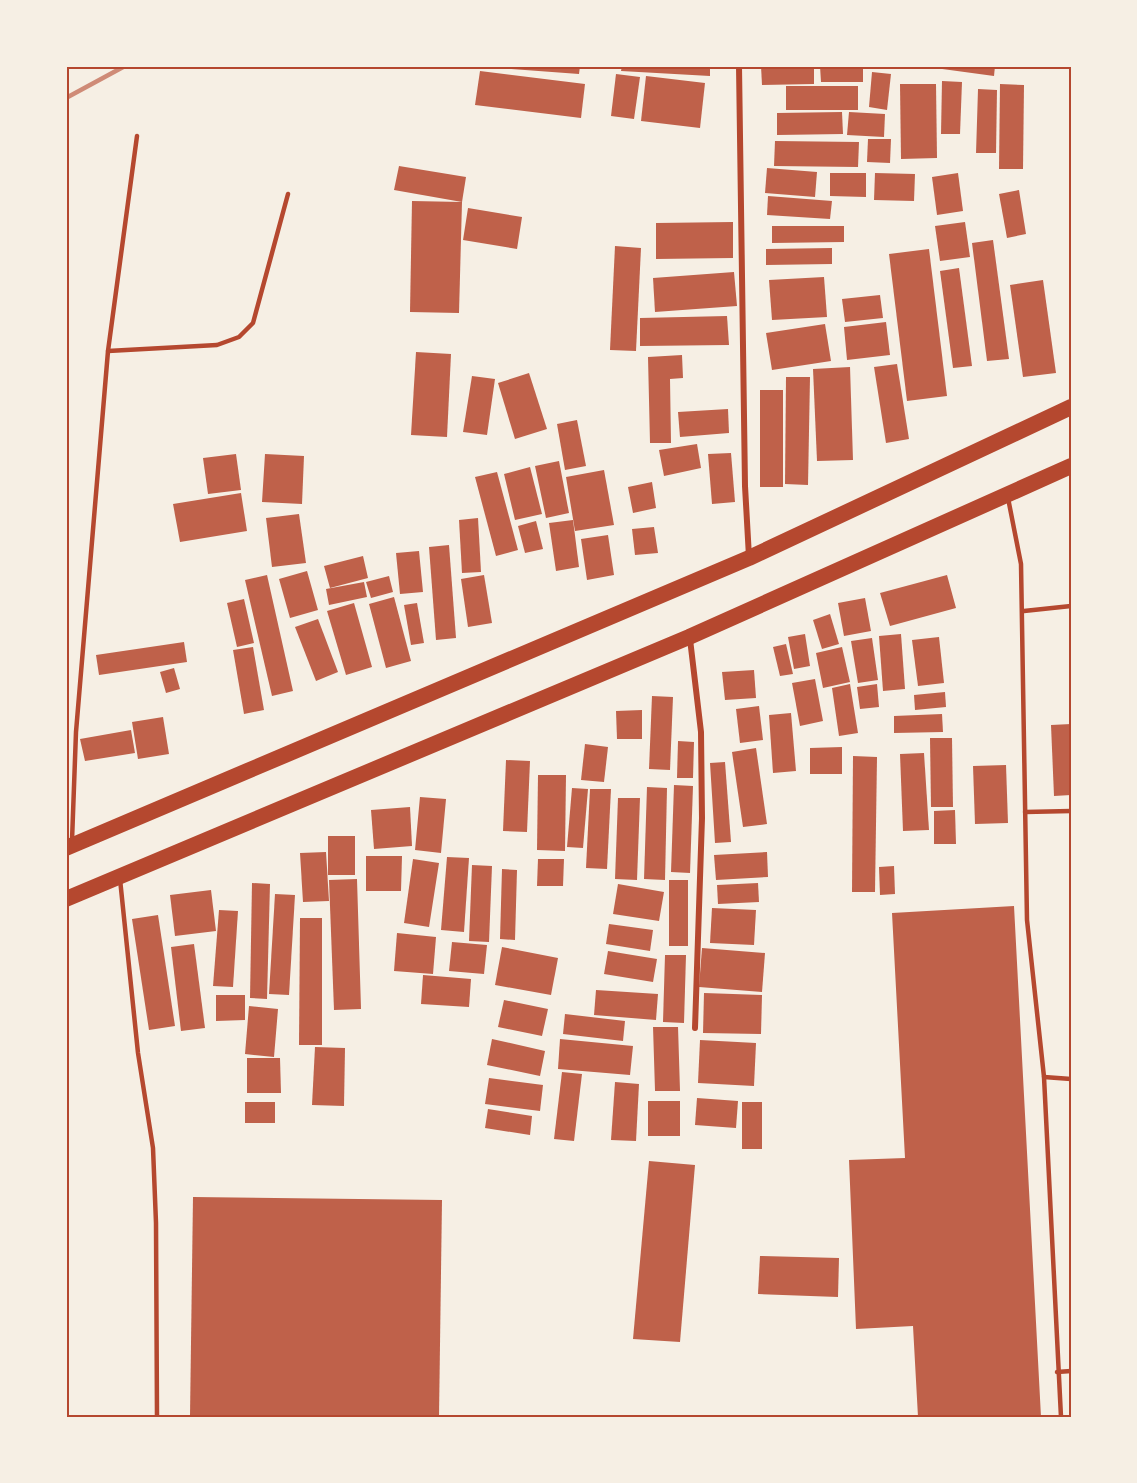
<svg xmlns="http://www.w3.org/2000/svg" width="1137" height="1483" viewBox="0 0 1137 1483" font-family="'Fira Sans Condensed',sans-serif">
  <rect width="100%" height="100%" fill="#f6efe4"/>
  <g fill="#bf614a">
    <path d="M496,66H580L579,74L496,68Z"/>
    <path d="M622,66H710V76L621,71Z"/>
    <path d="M761,66H814V84L762,85Z"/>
    <path d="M820,66H863V82H821Z"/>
    <path d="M936,66H995L994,76L935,68Z"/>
    <path d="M480,71L585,84L581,118L475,105Z"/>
    <path d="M872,72L891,74L887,110L869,107Z"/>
    <path d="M616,74L640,77L634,119L611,116Z"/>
    <path d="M646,76L705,83L700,128L641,121Z"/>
    <path d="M942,81L962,82L960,134H941Z"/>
    <path d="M900,84H936L937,158L901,159Z"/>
    <path d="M1000,84L1024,85L1023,169H999Z"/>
    <rect x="786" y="86" width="72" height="24"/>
    <path d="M978,89L997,90L996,153H976Z"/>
    <path d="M842,112L843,134L777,135V113Z"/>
    <path d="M849,112L885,114L884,137L847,135Z"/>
    <path d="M868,139H891L890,163L867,162Z"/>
    <path d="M775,141L859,142L858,167L774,166Z"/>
    <path d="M399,166L466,177L462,202L394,190Z"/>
    <path d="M767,168L817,172L815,197L765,193Z"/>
    <path d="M830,173H866V197L830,196Z"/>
    <path d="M875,173L915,174L914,201L874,200Z"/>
    <path d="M958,173L963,211L937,215L932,177Z"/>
    <path d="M1019,190L1026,234L1007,238L999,194Z"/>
    <path d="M768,196L832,201L830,219L767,215Z"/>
    <path d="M412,201L462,202L459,313L410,312Z"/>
    <path d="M468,208L522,217L517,249L463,240Z"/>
    <path d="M733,222V258L656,259V223Z"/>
    <path d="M965,222L970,257L940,261L935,226Z"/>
    <path d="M772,226H844V242L772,243Z"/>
    <path d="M993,240L1009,359L987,361L972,243Z"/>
    <path d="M615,246L641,248L636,351L610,350Z"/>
    <path d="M832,248V264L766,265V249Z"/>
    <path d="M929,249L947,396L907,401L889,254Z"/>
    <path d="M959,268L972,366L953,368L940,271Z"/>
    <path d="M734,272L737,306L655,312L653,278Z"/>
    <path d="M824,277L827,317L772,320L769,280Z"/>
    <path d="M1043,280L1056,373L1023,377L1010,285Z"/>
    <path d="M880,295L883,318L845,322L842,299Z"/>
    <path d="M727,316L729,345L640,346V318Z"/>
    <path d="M886,322L890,355L847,360L844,327Z"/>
    <path d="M825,324L831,361L772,370L766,333Z"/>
    <path d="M416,352L451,354L447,437L411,435Z"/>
    <path d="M682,355L683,378L670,379L671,443H650L648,357Z"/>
    <path d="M897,364L909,439L886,443L874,367Z"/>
    <path d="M850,367L853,460L817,461L813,369Z"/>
    <path d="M529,373L547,429L515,439L498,383Z"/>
    <path d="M472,376L495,379L487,435L463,432Z"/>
    <path d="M786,377H810L808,485L785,484Z"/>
    <rect x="760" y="390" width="23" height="97"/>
    <path d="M728,409L729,433L680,437L678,412Z"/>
    <path d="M577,420L586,466L565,470L557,424Z"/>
    <path d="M697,444L701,468L664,476L659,450Z"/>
    <path d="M731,453L735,502L712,504L708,454Z"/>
    <path d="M236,454L241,490L208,494L203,458Z"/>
    <path d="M265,454L304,456L302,504L262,502Z"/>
    <path d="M559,461L569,513L546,518L535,466Z"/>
    <path d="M530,467L542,514L515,520L504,474Z"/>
    <path d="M604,470L614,525L575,531L566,477Z"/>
    <path d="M497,472L518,550L496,556L475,477Z"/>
    <path d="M652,482L656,508L633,513L628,487Z"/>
    <path d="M241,493L247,531L180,542L173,504Z"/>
    <path d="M299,514L306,563L272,567L266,518Z"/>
    <path d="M478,518L481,572L462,573L459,520Z"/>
    <path d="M573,520L579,567L556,571L549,523Z"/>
    <path d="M536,521L543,549L525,553L518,526Z"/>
    <path d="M654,527L658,553L635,555L632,529Z"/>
    <path d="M608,535L614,575L587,580L581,539Z"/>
    <path d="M449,545L456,638L436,640L429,547Z"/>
    <path d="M419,551L423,592L400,594L396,553Z"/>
    <path d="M363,556L368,578L330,588L324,566Z"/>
    <path d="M307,571L318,610L290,618L279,579Z"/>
    <path d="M267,575L293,691L272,696L245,580Z"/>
    <path d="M484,575L492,623L468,627L461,579Z"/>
    <path d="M947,575L956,608L890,626L880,593Z"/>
    <path d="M389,576L393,592L371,598L366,582Z"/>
    <path d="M364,582L367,597L329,605L326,589Z"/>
    <path d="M394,597L411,661L386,668L369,604Z"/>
    <path d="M865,598L871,631L844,636L838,603Z"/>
    <path d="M244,599L254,643L237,647L227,603Z"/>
    <path d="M354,603L372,667L346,675L327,611Z"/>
    <path d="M417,603L424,643L411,645L404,605Z"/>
    <path d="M830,614L839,644L822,649L813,620Z"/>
    <path d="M318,619L338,672L316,681L295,627Z"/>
    <path d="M805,634L810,666L794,669L788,637Z"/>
    <path d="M901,634L905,689L883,691L879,636Z"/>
    <path d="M939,637L944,683L918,686L912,640Z"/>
    <path d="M872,638L878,680L858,683L851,641Z"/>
    <path d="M184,642L187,662L99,675L96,655Z"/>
    <path d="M786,644L793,674L780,676L773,647Z"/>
    <path d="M253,647L264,710L244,714L233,650Z"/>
    <path d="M842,647L850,682L823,688L816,653Z"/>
    <path d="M174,668L180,689L166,693L160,672Z"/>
    <path d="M754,670L756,698L725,700L722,672Z"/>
    <path d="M815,679L823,721L800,726L792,683Z"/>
    <path d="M850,684L858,733L839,736L832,688Z"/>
    <path d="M877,684L879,707L860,709L857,687Z"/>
    <path d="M945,692L946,707L915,710L914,695Z"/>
    <path d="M652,696L673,697L670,770L649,769Z"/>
    <path d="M759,706L763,740L740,743L736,709Z"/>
    <path d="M642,710V739H617L616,711Z"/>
    <path d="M791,713L796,771L773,773L769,715Z"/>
    <path d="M942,714L943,732L894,733V716Z"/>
    <path d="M163,717L169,754L138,759L132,722Z"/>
    <path d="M1071,724V795L1054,796L1051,725Z"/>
    <path d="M131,730L135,753L85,761L80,739Z"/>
    <path d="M930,738H952L953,807H931Z"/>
    <path d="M678,741L694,742L693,778H677Z"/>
    <path d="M585,744L608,747L604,782L581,780Z"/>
    <path d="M842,747V774H810V748Z"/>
    <path d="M756,748L767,824L743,827L732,752Z"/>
    <path d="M924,753L929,830L903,831L900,754Z"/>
    <path d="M853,756L877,757L875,892H852Z"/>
    <path d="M506,760L530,761L527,832L503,831Z"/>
    <path d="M725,762L731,842L715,843L710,763Z"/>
    <path d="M1006,765L1008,823L975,824L973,766Z"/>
    <path d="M538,775H566L565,851L537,850Z"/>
    <path d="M674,785L693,786L690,873L671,872Z"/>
    <path d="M647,787L667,788L665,880L644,879Z"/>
    <path d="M572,788L588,789L583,848L567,847Z"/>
    <path d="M590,789H611L607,869L586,868Z"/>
    <path d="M420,797L446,799L441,853L415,850Z"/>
    <path d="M618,798H640L637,880L615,879Z"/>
    <path d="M410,807L412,846L374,849L371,810Z"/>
    <path d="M955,810L956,844H934V811Z"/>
    <rect x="328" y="836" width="27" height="39"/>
    <path d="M326,852L329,901L303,902L300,853Z"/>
    <path d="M767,852L768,877L716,880L714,855Z"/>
    <path d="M366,856H402L401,891H366Z"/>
    <path d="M447,857L469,858L464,932L441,930Z"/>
    <path d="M413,859L439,863L429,927L404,923Z"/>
    <path d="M538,859H564L563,886H537Z"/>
    <path d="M472,865L492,866L489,942L469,941Z"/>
    <path d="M894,866L895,894L880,895L879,867Z"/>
    <path d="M502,869L517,870L515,940L500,939Z"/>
    <path d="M357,879L361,1009L334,1010L329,880Z"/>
    <rect x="669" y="880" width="19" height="66"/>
    <path d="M252,883L270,884L267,999L250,998Z"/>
    <path d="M758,883L759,902L718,904L717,885Z"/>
    <path d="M618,884L664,892L659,921L613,914Z"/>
    <path d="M211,890L216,931L175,936L170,895Z"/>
    <path d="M275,894L295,895L289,995L269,994Z"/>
    <path d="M1014,906L1041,1417H918L913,1326L856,1329L849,1160L905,1158L892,913Z"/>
    <path d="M712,908L756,910L754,945L710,943Z"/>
    <path d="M219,910L238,911L233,987L213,986Z"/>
    <path d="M158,915L175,1026L149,1030L132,919Z"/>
    <path d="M300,918H322V1045H299Z"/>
    <path d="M609,924L653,930L650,951L606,944Z"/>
    <path d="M397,933L436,937L433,974L394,971Z"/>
    <path d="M452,942L487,945L484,974L449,971Z"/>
    <path d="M194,944L205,1028L181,1031L171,947Z"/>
    <path d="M502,947L558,958L551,995L495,985Z"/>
    <path d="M702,948L765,953L762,992L699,987Z"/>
    <path d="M608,951L657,959L653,982L604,974Z"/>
    <path d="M665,955H686L684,1023L663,1022Z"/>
    <path d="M423,975L471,979L469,1007L421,1004Z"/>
    <path d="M596,990L658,994L656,1020L594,1015Z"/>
    <path d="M704,993L762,995L761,1034L703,1033Z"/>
    <path d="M216,995H245V1020L216,1021Z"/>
    <path d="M504,1000L548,1009L542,1036L498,1027Z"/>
    <path d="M249,1006L278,1009L274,1057L245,1054Z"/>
    <path d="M565,1014L625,1021L623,1041L563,1034Z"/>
    <path d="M653,1027H678L680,1091H655Z"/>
    <path d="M492,1039L545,1051L540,1076L487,1065Z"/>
    <path d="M560,1039L633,1046L630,1075L558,1069Z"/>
    <path d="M700,1040L756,1043L754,1086L698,1083Z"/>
    <path d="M315,1047L345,1048L344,1106L312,1105Z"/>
    <path d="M247,1058H280L281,1093H247Z"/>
    <path d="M562,1072L582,1074L574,1141L554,1139Z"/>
    <path d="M489,1078L543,1085L540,1111L485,1104Z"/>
    <path d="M615,1082L639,1084L636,1141L611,1140Z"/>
    <path d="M697,1098L738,1101L736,1128L695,1125Z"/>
    <rect x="648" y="1101" width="32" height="35"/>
    <rect x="245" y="1102" width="30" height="21"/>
    <rect x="742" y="1102" width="20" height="47"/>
    <path d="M488,1109L532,1116L530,1135L485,1128Z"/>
    <path d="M649,1161L695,1165L680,1342L633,1339Z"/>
    <path d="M193,1197L442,1200L439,1417H190Z"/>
    <path d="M760,1256L839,1258L838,1297L758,1294Z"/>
  </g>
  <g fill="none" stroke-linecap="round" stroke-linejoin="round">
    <g stroke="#b5482f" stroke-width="4.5">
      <path d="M108,351L217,345L239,337L253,323L288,194"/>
      <path d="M1008,498L1021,564L1027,920L1044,1077L1061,1417"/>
      <path d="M1024,611L1071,606"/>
      <path d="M1025,812L1071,811"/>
      <path d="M72,841L76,732L108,351L137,136"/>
      <path d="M120,879L138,1053L153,1148L156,1223L157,1417"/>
      <path d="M1044,1077L1071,1079"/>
      <path d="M1057,1372L1071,1371"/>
    </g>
    <g stroke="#b5482f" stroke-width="6">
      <path d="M739,66L745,486L749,557"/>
      <path d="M690,639L701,732L702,818L695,1028"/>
    </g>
    <g stroke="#b5482f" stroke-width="16">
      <path d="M66,848L749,558L1071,407"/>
      <path d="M66,899L689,637L1071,466"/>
    </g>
    <path stroke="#cf8b77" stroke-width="4.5" d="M66,98L125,66"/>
  </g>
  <rect width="1137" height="1483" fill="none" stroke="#f6efe4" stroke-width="135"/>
  <rect x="68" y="68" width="1002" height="1348" fill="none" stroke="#b5482f" stroke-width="2"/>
</svg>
